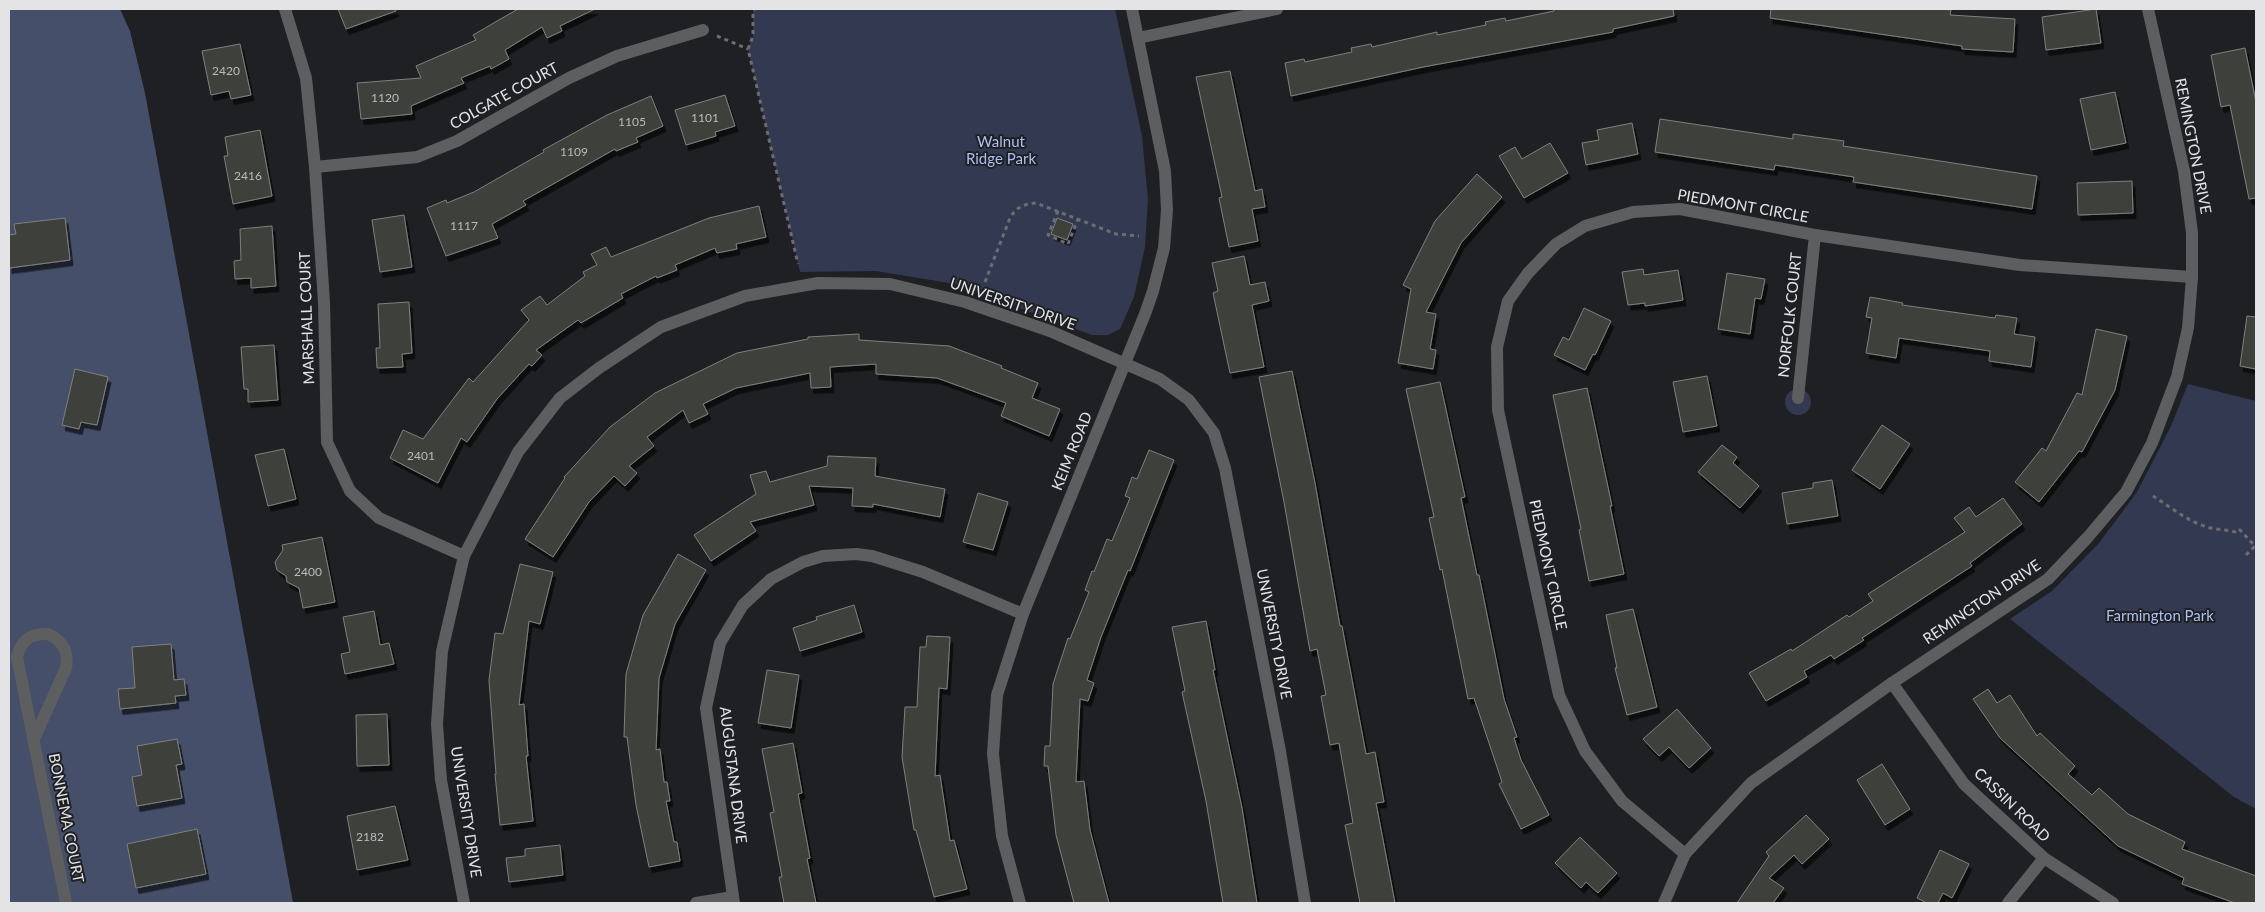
<svg xmlns="http://www.w3.org/2000/svg" width="2265" height="912" viewBox="0 0 2265 912" font-family="Lato,sans-serif">
  <defs>
    <filter id="shadow"><feDropShadow dx="3" dy="5.5" stdDeviation="0" flood-color="#0009"/></filter>
  </defs>
  <rect width="100%" height="100%" fill="#1f2023"/>
  <g fill="#323951">
    <path d="M753,9H1115L1142,136L1148,200L1145,247L1134,297L1120,329L1108,335H1092L955,284L876,271L800,272L748,49L753,36Z"/>
    <path d="M2188,384L2256,401V809L2234,797L2010,619L2052,591L2099,543L2137,492L2171,426Z"/>
    <circle cx="1798" cy="402" r="13"/>
  </g>
  <path fill="#464f6a" d="M9,9H120L130,31L145,93L293,903H9Z"/>
  <g fill="#3d3f3b" stroke="#7f817d" filter="url(#shadow)">
    <path d="M338,9H395L396,11L346,29Z"/>
    <path d="M518,9H595L560,26L562,31L547,38L542,27L505,50L509,59L491,69L490,66L461,78L464,83L411,106L412,114L361,119L357,83L421,78L416,66L476,40L473,35Z"/>
    <path d="M1554,9H1673L1674,16L1613,29V32L1423,67L1291,96L1285,63L1304,59L1305,62L1352,52L1351,48L1371,44L1372,47L1437,32V35L1486,25L1485,22L1505,18L1506,21L1554,11Z"/>
    <path d="M1771,9H1939L1951,10L1950,15L2015,19L2013,52L1962,49V46L1770,18Z"/>
    <path d="M2096,9L2101,43L2046,50L2042,17Z"/>
    <path d="M240,44L251,95L231,99L229,91L211,95L202,51Z"/>
    <path d="M2245,48L2256,102V198L2249,199L2230,105L2221,107L2211,55Z"/>
    <path d="M1230,71L1255,191L1262,189L1265,207L1252,209L1258,241L1229,247L1219,198L1222,197L1196,77Z"/>
    <path d="M2115,92L2126,143L2091,150L2080,99Z"/>
    <path d="M725,95L735,126L715,132L716,136L686,145L675,110Z"/>
    <path d="M651,96L663,126L636,138L638,142L616,151L615,149L523,201L526,205L492,224L498,238L446,256L427,208L446,200L447,203L474,192L544,152L543,150L607,115Z"/>
    <path d="M1660,119L1793,139V134L1844,141L1843,146L2037,176L2032,209L1853,182L1854,177L1775,165L1774,170L1655,152Z"/>
    <path d="M1632,123L1638,154L1586,165L1582,143L1599,140L1597,130Z"/>
    <path d="M260,130L272,196L233,204L224,156H228L225,137Z"/>
    <path d="M1550,143L1568,173L1524,198L1499,156L1515,147L1522,159Z"/>
    <path d="M1477,174L1502,197L1461,243L1426,312L1436,314L1430,349L1436,350L1433,369L1398,363L1411,289L1403,285L1435,221Z"/>
    <path d="M2132,181L2133,213L2078,215L2077,183Z"/>
    <path d="M759,206L766,237L736,244L737,249L717,253L715,248L675,265L677,270L657,278L656,276L621,294L623,298L581,323L578,320L536,350L542,355L532,366L529,364L497,399L467,442L461,438L438,483L390,458L403,430L423,439L469,378L473,382L529,320L521,310L540,296L547,305L585,276L583,272L597,265L591,254L606,247L611,257L709,218Z"/>
    <path d="M404,215L412,267L380,272L372,220Z"/>
    <path d="M65,218L70,260L9,268V235L16,234L14,224Z"/>
    <path d="M1057,218L1073,224L1067,240L1051,234Z"/>
    <path d="M272,226L276,286L251,288V278L235,279L234,261L241,260L240,229Z"/>
    <path d="M1244,256L1250,285L1265,282L1269,301L1252,305L1264,367L1230,373L1213,293L1218,291L1212,263Z"/>
    <path d="M1643,269L1644,275L1678,270L1683,300L1645,306V303L1628,305L1622,272Z"/>
    <path d="M1727,273L1765,279L1761,299L1755,298L1750,334L1718,329Z"/>
    <path d="M1870,297L1903,303L1902,305L1995,318L1996,315L2017,318L2014,334L2035,337L2031,367L1989,361L1990,351L1899,338L1896,358L1866,353L1872,318L1866,317Z"/>
    <path d="M409,302L412,353L402,354L403,367L377,368L376,348H380L378,304Z"/>
    <path d="M1584,308L1611,321L1595,355L1593,354L1585,370L1554,355L1563,337L1569,340Z"/>
    <path d="M2247,316L2256,317V369L2240,366Z"/>
    <path d="M2096,329L2127,336L2115,390L2082,452L2079,451L2039,502L2015,482L2042,448L2046,451L2077,393L2082,395Z"/>
    <path d="M859,334V340L949,346L1002,366L1001,368L1038,383L1032,398L1060,409L1049,436L1001,416L1006,403L937,378L876,374V364L830,367L831,387L811,388L810,373L736,388L703,404L708,414L689,423L683,410L647,437L654,446L629,466L637,473L625,486L614,476L589,502L553,557L525,539L565,478L564,477L610,427L655,393L737,353L808,339V337Z"/>
    <path d="M274,345L278,400L248,402V389H244L241,347Z"/>
    <path d="M75,369L108,377L97,425L81,422L79,429L62,425Z"/>
    <path d="M1292,371L1315,483L1340,626H1342L1366,754L1375,752L1384,802L1376,803L1395,903H1360L1345,825L1353,823L1339,743L1330,745L1321,696L1326,695L1317,649L1310,651L1284,502L1259,377Z"/>
    <path d="M1707,376L1717,426L1683,432L1673,382Z"/>
    <path d="M1440,382L1465,497L1461,498L1477,575H1479L1504,699L1517,737L1514,738L1521,760L1549,815L1521,829L1499,784L1502,782L1474,698L1468,699L1442,569L1440,570L1429,518L1434,517L1406,389Z"/>
    <path d="M1587,388L1612,506H1610L1624,574L1589,581L1579,530L1581,529L1553,395Z"/>
    <path d="M1882,425L1910,444L1880,489L1852,470Z"/>
    <path d="M1722,445L1737,457L1733,463L1759,486L1740,508L1698,472Z"/>
    <path d="M284,449L296,499L268,506L255,455Z"/>
    <path d="M1149,450L1174,460L1130,571L1128,570L1101,637L1087,680L1094,683L1088,701L1080,699L1076,782L1084,781L1090,830L1109,903H1074L1056,835L1048,766H1044L1045,746H1050L1053,684L1068,638L1070,639L1089,592L1085,590L1092,571L1094,572L1107,539L1112,541L1130,498L1125,496L1132,477L1137,479Z"/>
    <path d="M828,456L876,458L875,476L945,489L940,517L873,504V507L852,506L853,488L809,486L814,505L750,522L756,531L711,561L694,535L756,494L750,475L766,471L770,482L827,466Z"/>
    <path d="M1832,480L1838,516L1787,524L1782,493L1813,488V483Z"/>
    <path d="M978,493L1008,502L993,550L963,542Z"/>
    <path d="M2003,498L2022,524L1970,563L1972,566L1862,638L1864,640L1834,659L1831,655L1804,671L1807,677L1766,701L1749,673L1791,649L1792,651L1847,615L1849,617L1873,601L1868,594L1965,532L1954,518L1969,507L1976,517Z"/>
    <path d="M322,537L335,602L303,608L299,588L287,582L286,576L277,570L275,562L283,550L282,545Z"/>
    <path d="M678,554L706,570L675,624L659,678L656,750L660,749L664,782H667L670,801H666L674,842H677L680,861L649,867L636,805L627,737H624L626,674L643,615Z"/>
    <path d="M520,564L553,572L540,624L529,621L519,705L524,704L528,756H526L533,821L500,825L495,774H496L489,680L495,633L503,634Z"/>
    <path d="M854,605L862,632L800,651L793,628L817,620L816,617Z"/>
    <path d="M1633,609L1657,707L1627,715L1615,668H1617L1606,615Z"/>
    <path d="M374,611L380,645L389,643L394,664L345,674L341,654L350,652L343,617Z"/>
    <path d="M1206,621L1215,670H1213L1242,808L1257,903H1223L1206,801L1182,692L1185,691L1172,627Z"/>
    <path d="M927,636L950,637L947,689L939,688L935,776L940,775L950,841L954,840L967,889L934,897L916,830H914L902,757L905,707H917L920,647H926Z"/>
    <path d="M171,644L174,680L184,679L186,695L175,696L176,703L120,709L118,689L135,688L132,647Z"/>
    <path d="M767,670L799,675L791,728L758,723Z"/>
    <path d="M1988,689L1997,703L2010,695L2037,736L2040,733L2075,766L2068,774L2092,795L2099,788L2128,814L2185,842L2182,849L2256,876V903H2235L2182,884L2184,878L2118,846L2000,738L1973,699Z"/>
    <path d="M1677,709L1711,748L1689,768L1669,747L1659,756L1643,739Z"/>
    <path d="M387,714L389,765L357,766L356,715Z"/>
    <path d="M177,739L182,764L176,765L182,798L137,806L132,777L142,775L137,746Z"/>
    <path d="M793,743L802,793L798,794L810,858L807,859L816,903H784L779,877H782L770,813L774,812L762,749Z"/>
    <path d="M1882,764L1910,809L1885,825L1857,780Z"/>
    <path d="M395,806L408,860L357,870L347,816Z"/>
    <path d="M1806,815L1829,839L1802,864L1794,855L1769,878L1784,888L1773,903H1737L1769,856L1766,852Z"/>
    <path d="M197,829L206,874L136,888L127,844Z"/>
    <path d="M1580,837L1617,873L1598,893L1586,882L1581,888L1555,863Z"/>
    <path d="M560,845L563,875L509,882L506,858L525,856V849Z"/>
    <path d="M1940,850L1969,864L1952,898L1943,893L1938,903H1927L1917,898Z"/>
  </g>
  <g fill="none" stroke-linecap="round" stroke-linejoin="round">
    <g stroke="#6d6d70" stroke-width="3" stroke-dasharray="4 4" stroke-linecap="butt">
      <path d="M756,9H753V36L748,49L798,264"/>
      <path d="M717,36L748,49"/>
      <path d="M1058,211L1048,235L1068,244L1078,219"/>
      <path d="M985,282L1010,218C1016,207 1024,204 1036,203L1116,234L1139,236"/>
      <path d="M2153,496C2169,506 2186,520 2204,526C2214,530 2225,529 2235,532L2239,529L2255,546L2245,556"/>
    </g>
    <g stroke="#5d5e60" stroke-width="12">
      <path d="M285,9L306,78L315,167L324,302L327,442L350,491L379,518L464,556"/>
      <path d="M1138,38L1277,9"/>
      <path d="M315,167L417,157L457,141L569,78L617,56L703,30"/>
      <path d="M1798,398L1815,235"/>
      <path d="M1892,683L1964,784L2044,858L2113,903"/>
      <path d="M34,739L66,668C69,651 63,641 48,634C31,633 21,640 17,657L66,903"/>
      <path d="M1685,854L1622,801L1585,751L1559,695L1498,410L1497,347L1508,301L1528,273L1556,244L1585,226L1633,212L1680,209L1815,235L2020,265L2192,277"/>
      <path d="M464,903L441,780L437,724L442,651L464,556L518,452L560,398L599,368L661,327L745,296L818,283L890,284L965,302L1050,331L1160,379L1189,400L1214,433L1225,468L1280,751L1305,903"/>
      <path d="M696,903L733,897"/>
      <path d="M734,903L706,708L720,643L743,605L771,579L803,562L823,556L856,554L872,556L923,572L1023,614"/>
      <path d="M1020,903L1002,836L993,754L997,695L1023,614L1145,314L1153,291L1164,248L1167,210L1165,171L1132,9"/>
      <path d="M1664,903L1685,854L1751,783L1892,683L2048,579L2088,537L2126,492L2152,443L2177,377L2188,328L2192,277V233L2184,171L2148,9"/>
      <path d="M2008,903L2044,858"/>
    </g>
  </g>
  <g text-anchor="middle" stroke-width="4" stroke-linejoin="round" paint-order="stroke">
    <g font-size="12" fill="#babbbc">
      <text x="226" y="75">2420</text>
      <text x="385" y="102">1120</text>
      <text x="705" y="122">1101</text>
      <text x="632" y="126">1105</text>
      <text x="574" y="156">1109</text>
      <text x="248" y="180">2416</text>
      <text x="464" y="230">1117</text>
      <text x="421" y="460">2401</text>
      <text x="308" y="576">2400</text>
      <text x="370" y="841">2182</text>
    </g>
    <g font-size="15" fill="#e4e4e7" stroke="#1f2023">
      <text transform="translate(504 96) rotate(-29)" y="5">COLGATE COURT</text>
      <text transform="translate(2193 146) rotate(79)" y="5">REMINGTON DRIVE</text>
      <text transform="translate(1743 206) rotate(10)" y="5">PIEDMONT CIRCLE</text>
      <text transform="translate(1013 304) rotate(19)" y="5">UNIVERSITY DRIVE</text>
      <text transform="translate(1790 315) rotate(-84)" y="5">NORFOLK COURT</text>
      <text transform="translate(307 318) rotate(-92)" y="5">MARSHALL COURT</text>
      <text transform="translate(1072 451) rotate(-68)" y="5">KEIM ROAD</text>
      <text transform="translate(1548 565) rotate(78)" y="5">PIEDMONT CIRCLE</text>
      <text transform="translate(1982 602) rotate(-34)" y="5">REMINGTON DRIVE</text>
      <text transform="translate(1274 634) rotate(79)" y="5">UNIVERSITY DRIVE</text>
      <text transform="translate(733 775) rotate(83)" y="5">AUGUSTANA DRIVE</text>
      <text transform="translate(2012 805) rotate(44)" y="5">CASSIN ROAD</text>
      <text transform="translate(466 812) rotate(81)" y="5">UNIVERSITY DRIVE</text>
      <text transform="translate(66 818) rotate(79)" y="5">BONNEMA COURT</text>
    </g>
    <g font-size="15" fill="#aebff3" stroke="#1f2023">
      <text x="1001" y="147">Walnut<tspan x="1001" dy="17">Ridge Park</tspan></text>
      <text x="2160" y="621">Farmington Park</text>
    </g>
  </g>
  <rect width="2265" height="912" fill="none" stroke="#e4e4e7" stroke-width="20"/>
</svg>
